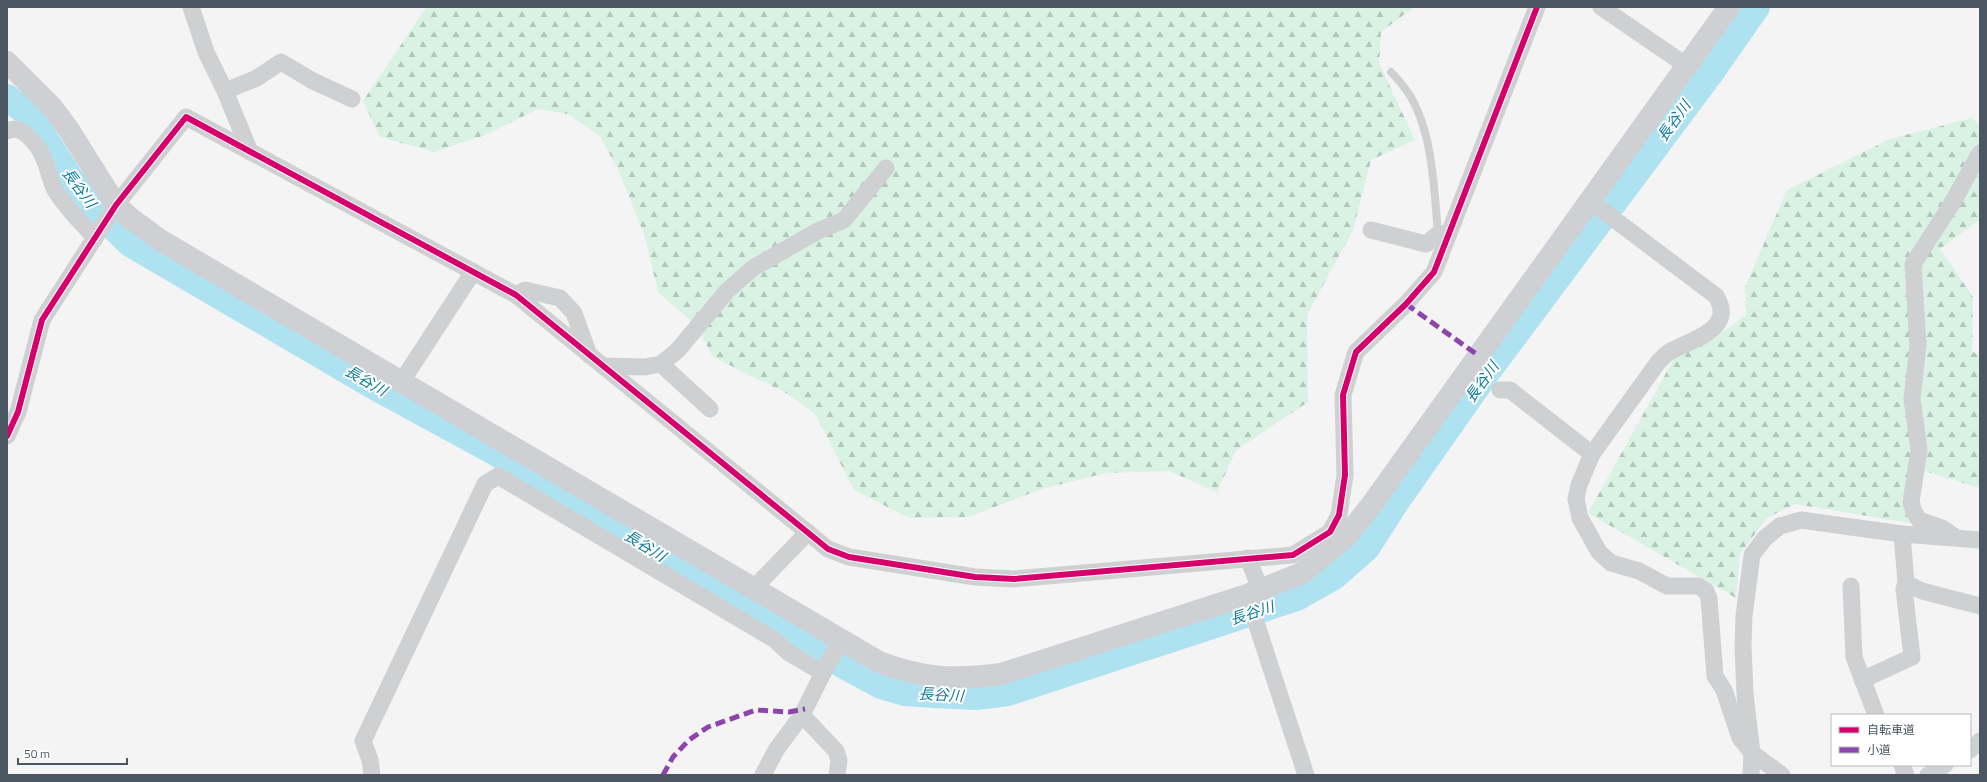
<svg xmlns="http://www.w3.org/2000/svg" width="1987" height="782" viewBox="0 0 1987 782" font-family="'Titillium Web','Noto Sans JP',sans-serif">
  <defs>
    <pattern id="forest-firs" width="22" height="20" patternUnits="userSpaceOnUse"><rect width="22" height="20" fill="#d9f2e3"/><path d="M5 1l3.5 6h-7zM16 11l3.5 6h-7z" fill="#b2c7bb"/></pattern>
  </defs>
  <rect width="100%" height="100%" fill="#f4f4f4"/>
  <g fill="url(#forest-firs)">
    <path d="M423,7H1414L1381,32L1379,63L1415,140L1371,160L1353,230L1307,315L1308,402L1236,450L1217,492L1169,471L1106,473L1042,489L968,517L909,518L854,490L816,415L788,394L713,357L696,325L658,292L645,237L619,171L600,136L568,114L538,109L485,135L434,152L380,137L363,101L425,9Z"/>
    <path d="M1972,118L1980,126V219L1940,249L1973,297L1972,351L1980,356V488L1911,467L1902,501L1910,523L1795,504L1767,518L1740,554L1736,598L1588,513L1675,357L1716,337L1746,315L1745,287L1787,190L1890,139Z"/>
  </g>
  <g fill="none" stroke-linecap="round" stroke-linejoin="round">
    <path stroke="#aee2f0" stroke-width="26" d="M7,97L32,118L70,177L94,209L130,244L371,385L494,452L807,646L881,686L905,693L934,695L976,697L1008,693L1297,598L1334,577L1367,548L1395,504L1487,373L1711,73L1757,7"/>
    <path stroke="#ced0d2" stroke-width="8" d="M1391,72C1397,78 1402,84 1407,91C1433,129 1434,189 1438,234"/>
    <g stroke="#ced0d2" stroke-width="17">
      <path d="M191,7L206,52L225,91L250,152"/>
      <path d="M1601,7L1687,66"/>
      <path d="M225,91L257,78L281,62L313,81L352,99"/>
      <path d="M7,131C22,123 39,146 44,159C48,168 50,179 54,188C64,206 81,222 95,238"/>
      <path d="M1590,201L1716,296C1736,329 1693,339 1671,351C1666,353 1663,358 1659,361L1592,454L1579,485L1576,499L1580,518L1599,552L1611,563L1639,571L1667,586H1698L1706,591L1709,599L1715,676L1724,690L1740,738L1752,753L1782,775"/>
      <path d="M1371,230L1426,244L1438,234H1449"/>
      <path d="M516,295L525,290L560,298L574,313L589,355"/>
      <path d="M661,364L710,409"/>
      <path d="M603,366L645,367L661,364L678,350L727,291L753,268L816,232L844,220L886,168"/>
      <path d="M402,381L473,272"/>
      <path d="M1500,390H1510L1592,454"/>
      <path d="M7,436L18,412L42,320L116,205L186,117L516,295L828,549L849,557L975,577L1014,579L1293,555L1330,532L1339,515L1345,475L1343,395L1356,352L1406,304L1434,272L1537,7"/>
      <path d="M1902,534L1906,583L1922,591L1980,606"/>
      <path d="M1954,536L1942,528L1919,520L1914,512L1911,502L1919,450L1912,399L1918,345L1913,264L1951,205L1980,153"/>
      <path d="M1248,558L1260,589"/>
      <path d="M1851,586L1854,657L1876,715"/>
      <path d="M753,589L808,532"/>
      <path d="M1247,595L1306,775"/>
      <path d="M1862,680L1912,657L1904,589L1906,583"/>
      <path d="M802,715L836,751L839,760L837,775"/>
      <path d="M1970,750L1980,741"/>
      <path d="M1902,765L1906,775"/>
      <path d="M372,775L370,760L363,741L485,484L498,476L775,640L789,653L823,673L840,641"/>
      <path d="M763,775L776,750L802,715L823,673"/>
      <path d="M1751,775L1752,753L1745,694L1743,646L1744,616L1752,555L1765,538L1780,526L1801,520L1902,534L1980,540"/>
      <path d="M1928,775L1945,765"/>
    </g>
    <path stroke="#ced0d4" stroke-width="22" d="M7,62L52,107L69,130L116,205L129,217L160,240L879,662C925,679 953,680 1001,674L1247,595L1302,573L1347,536L1372,504L1729,7"/>
    <g stroke="#8e44ad" stroke-width="5" stroke-dasharray="10 5" stroke-linecap="butt">
      <path d="M1406,304L1479,356"/>
      <path d="M663,775L673,757L689,740L708,727L756,710L789,712L805,709"/>
    </g>
    <defs>
      <path id="cycleway" d="M7,436L18,412L42,320L116,205L186,117L516,295L828,549L849,557L975,577L1014,579L1293,555L1330,532L1339,515L1345,475L1343,395L1356,352L1406,304L1434,272L1537,7"/>
    </defs>
    <use href="#cycleway" stroke="#fff" stroke-width="8"/>
    <use href="#cycleway" stroke="#d6006c" stroke-width="6"/>
  </g>
  <g text-anchor="middle" stroke-width="4" stroke-linejoin="round" paint-order="stroke">
    <g font-size="15" font-style="italic" fill="#0c7c9b" stroke="#fff">
      <text transform="translate(1674 121) rotate(-54)" y="5">長谷川</text>
      <text transform="translate(79 188) rotate(53)" y="5">長谷川</text>
      <text transform="translate(366 381) rotate(30)" y="5">長谷川</text>
      <text transform="translate(1482 382) rotate(-54)" y="5">長谷川</text>
      <text transform="translate(645 546) rotate(32)" y="5">長谷川</text>
      <text transform="translate(1252 613) rotate(-18)" y="5">長谷川</text>
      <text transform="translate(941 695) rotate(3)" y="5">長谷川</text>
    </g>
  </g>
  <rect width="1987" height="782" fill="none" stroke="#4a5661" stroke-width="16"/>
  <rect x="1831" y="714" width="140" height="52" fill="#ffffff" stroke="#b7bbc0"/>
  <rect x="1839" y="727" width="20" height="6" fill="#d6006c" stroke="#b7bbc0"/>
  <text x="1867" y="734" font-size="12" fill="#4a5661">自転車道</text>
  <rect x="1839" y="747" width="20" height="6" fill="#8e44ad" stroke="#b7bbc0"/>
  <text x="1867" y="754" font-size="12" fill="#4a5661">小道</text>
  <path d="M18 758v6h109v-6" fill="none" stroke="#4a5661" stroke-width="2"/>
  <text x="24" y="758" font-size="12" fill="#4a5661" stroke="#ffffff" stroke-width="3" paint-order="stroke">50 m</text>
</svg>
